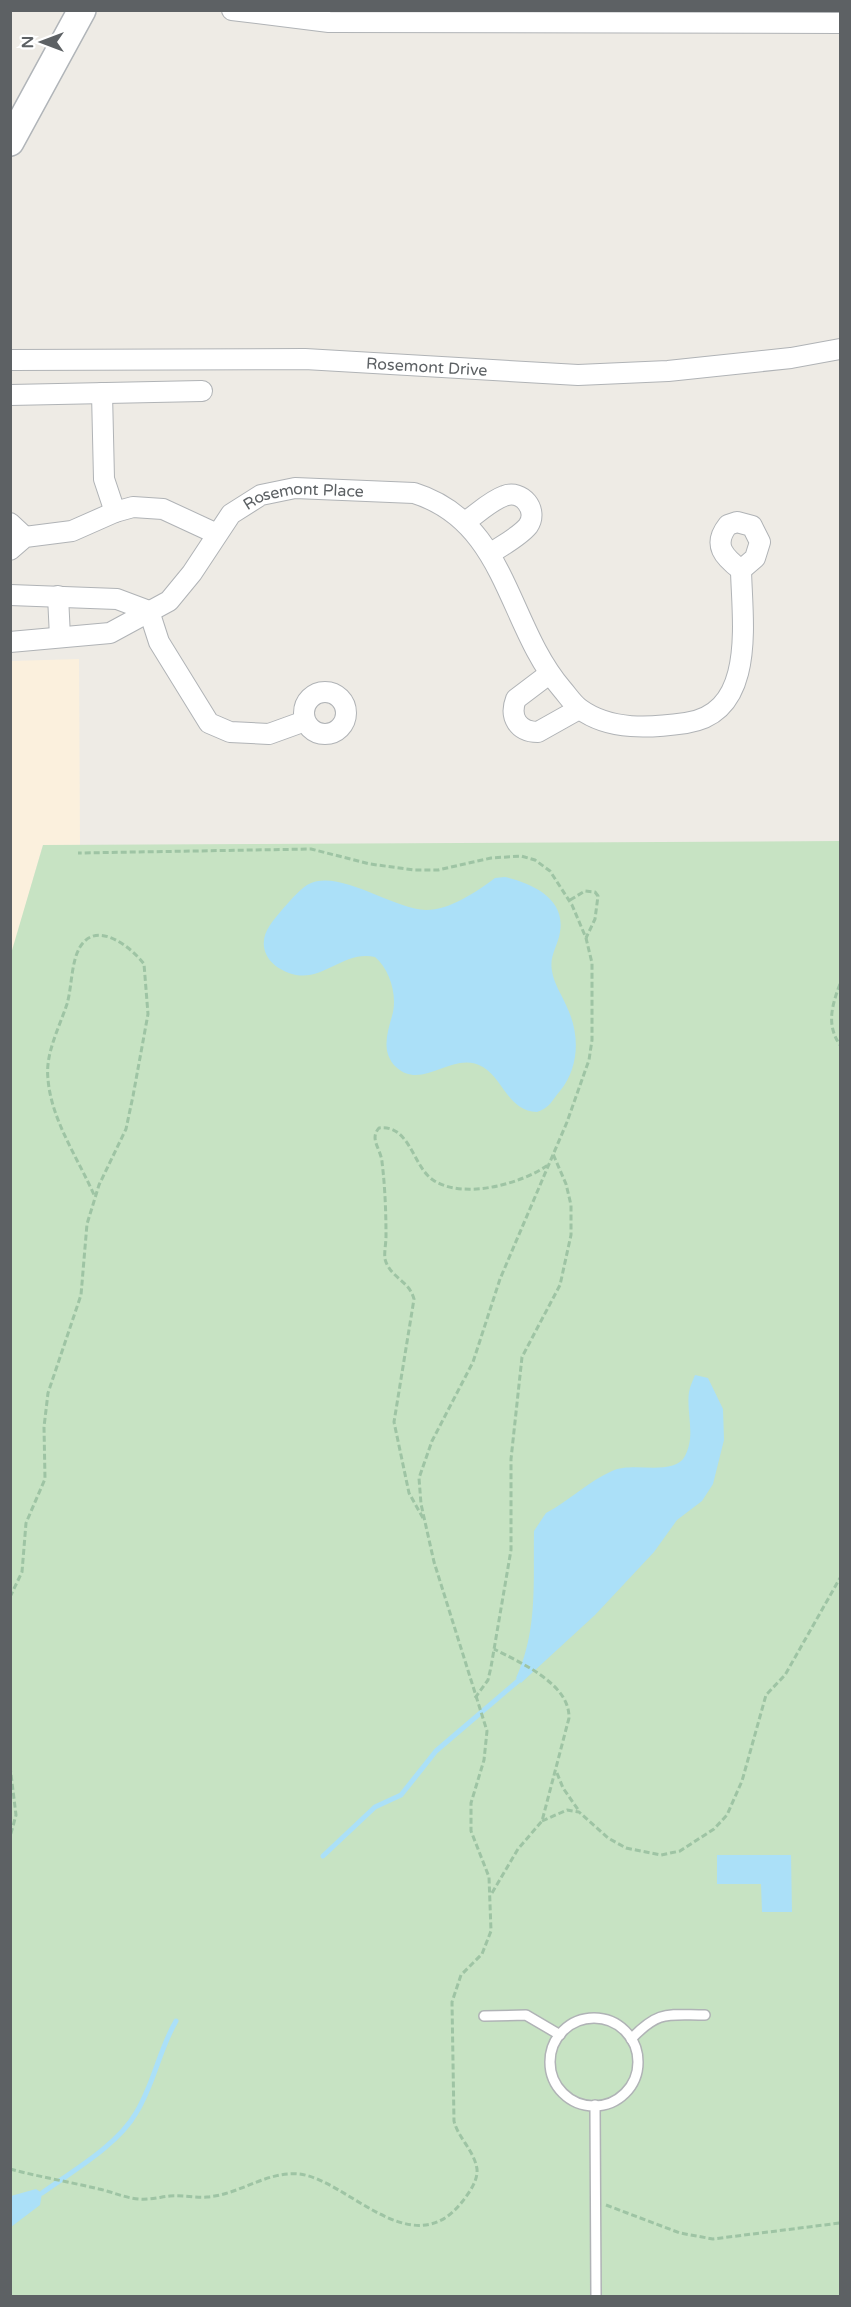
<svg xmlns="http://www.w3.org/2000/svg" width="851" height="2307" viewBox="0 0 851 2307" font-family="'Varela Round',sans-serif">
  <rect width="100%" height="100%" fill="#eeebe5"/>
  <path fill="#fbf0dd" d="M79,659L80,845H43L11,957V661Z"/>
  <path fill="#c7e3c3" d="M840,841V2296H11L10,957L43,845Z"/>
  <g fill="#abe0f8">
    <path d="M505,877C531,883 566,898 560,932C558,946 549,956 552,971C554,984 561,993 566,1005C580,1033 580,1066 560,1091C552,1100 550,1108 537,1112C508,1111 504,1080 483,1067C453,1049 423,1092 396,1067C381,1052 387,1034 392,1016C398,996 390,970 375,957C343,950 323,983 292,974C279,970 266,961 264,947C262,932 273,921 281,911C289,902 297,892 307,885C337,867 392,909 426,910C450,910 476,892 495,878Z"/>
    <path d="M695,1375L708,1378L723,1409L724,1440L713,1484L702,1501L677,1520L654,1552L595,1615L521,1683L516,1678C538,1630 533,1582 534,1531L546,1513C569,1501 589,1481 612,1471C633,1461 674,1477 685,1456C696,1435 686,1413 689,1392C690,1386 693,1380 695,1375Z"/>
    <path d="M717,1855H791L792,1912H762L761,1884H717Z"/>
    <path d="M36,2189L42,2193L40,2205L11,2227V2196Z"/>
  </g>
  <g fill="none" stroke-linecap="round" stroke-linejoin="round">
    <g stroke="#abe0f8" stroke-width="5">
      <path d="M323,1856L375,1807L401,1795L436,1751L518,1681"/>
      <path d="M42,2193C71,2172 118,2145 136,2113C154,2084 159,2050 176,2021"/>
    </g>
    <defs>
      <g id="lane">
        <path d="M484,2016L526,2015L560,2035"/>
        <circle cx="594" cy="2062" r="44"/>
        <path d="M631,2039C659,2010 667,2015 705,2015"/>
        <path d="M595,2105L596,2296"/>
      </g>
      <g id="street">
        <path d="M232,10L329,22L840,23"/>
        <path id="s1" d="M10,360L305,359L578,375L668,371L791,358L840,349"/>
        <path d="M102,393L104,479L115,512"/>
        <path d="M10,395L202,391"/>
        <path d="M465,522C477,514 490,501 504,496C522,489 539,510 528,526C519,537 501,546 490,554"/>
        <path d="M737,522L752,526L760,542L755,558L741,570C724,557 712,545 728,525Z"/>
        <path d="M10,523L25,537"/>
        <path d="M10,550L25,537L72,531L115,512L133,507L163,509L217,534"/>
        <path d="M10,595L117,599L149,611L159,642L209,723L230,732L269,734L305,721"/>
        <path d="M58,596L60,637"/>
        <path id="s2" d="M10,642L110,633L169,601L192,573L231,514L261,495L295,488L414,493C507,522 507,625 562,689C568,696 573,704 580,709C610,731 651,728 686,723C757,713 742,620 741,570"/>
        <path d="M549,674L516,699C509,717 518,732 538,732L579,709"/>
        <circle cx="325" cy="713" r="21"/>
      </g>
      <path id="secondary" d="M10,142L82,10"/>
    </defs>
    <use href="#lane" stroke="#b0b3b6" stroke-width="12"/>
    <use href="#street" stroke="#b0b3b6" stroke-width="22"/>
    <use href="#secondary" stroke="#b1b5b9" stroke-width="30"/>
    <g stroke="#9ec4a4" stroke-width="3" stroke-dasharray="6 3" stroke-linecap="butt">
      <path d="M570,900L585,891L595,892L598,896L595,919L586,938"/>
      <path d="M840,984C832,1005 826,1025 840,1045"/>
      <path d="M423,1518L409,1493L394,1422L414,1299C409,1280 390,1278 385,1259C384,1252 386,1244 386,1236C386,1212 385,1186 382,1162C381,1149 369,1139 379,1128C410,1124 413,1167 433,1180C463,1200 521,1184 548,1165"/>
      <path d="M10,1597L22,1572L26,1523L45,1479L44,1427L48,1393L81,1295L87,1224L99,1185L126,1129L133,1096L148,1014L144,964C132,948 97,919 80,947C71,962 72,987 67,1004C59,1028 45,1054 48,1079C51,1120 79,1160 95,1197"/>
      <path d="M475,1698L488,1680L491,1667L511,1550V1459L522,1357L560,1285L571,1235V1205L566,1184L553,1154"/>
      <path d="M10,1766L16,1815L10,1837"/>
      <path d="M557,1773L563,1788L579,1811"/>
      <path d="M542,1821L567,1810L579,1812L608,1838L626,1848L661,1855L680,1851L714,1829L727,1815L742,1781L766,1695L785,1675L840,1578"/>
      <path d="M492,1893L518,1849L542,1821L569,1718C570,1684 521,1663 494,1649"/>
      <path d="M10,2169C40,2177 70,2182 99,2189C113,2192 125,2198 139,2199C150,2200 160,2197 170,2196C183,2195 195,2198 207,2197C239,2195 266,2171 299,2174C347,2179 412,2266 462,2202C469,2193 478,2181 477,2169C474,2150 458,2138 454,2121L452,2002L461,1975L482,1954L491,1931L489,1877L471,1831V1803L484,1760L487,1731L434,1562L421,1504L419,1478L432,1441L473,1362L500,1279L567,1122L589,1060L592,1040V963L586,938L572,905L550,871L535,860L521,856L491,858L438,870H414L370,864L311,849L78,853"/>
      <path d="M606,2205L680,2233L713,2239L840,2223"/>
    </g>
    <use href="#lane" stroke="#fff" stroke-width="9"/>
    <use href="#street" stroke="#fff" stroke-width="20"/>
    <use href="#secondary" stroke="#fff" stroke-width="27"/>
  </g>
  <g text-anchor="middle" stroke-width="4.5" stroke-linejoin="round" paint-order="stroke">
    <g font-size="16" fill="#5d6164" stroke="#fff">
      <text dy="6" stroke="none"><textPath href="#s1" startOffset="417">Rosemont Drive</textPath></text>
      <text dy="6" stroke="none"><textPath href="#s2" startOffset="352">Rosemont Place</textPath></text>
    </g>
  </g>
  <rect width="851" height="2307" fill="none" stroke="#5d6164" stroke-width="24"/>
  <g transform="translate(42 42) rotate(270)" stroke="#ffffff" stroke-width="4.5" paint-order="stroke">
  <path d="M0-4.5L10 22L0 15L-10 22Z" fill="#5d6164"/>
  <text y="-9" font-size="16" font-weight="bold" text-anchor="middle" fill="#5d6164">N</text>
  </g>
</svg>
